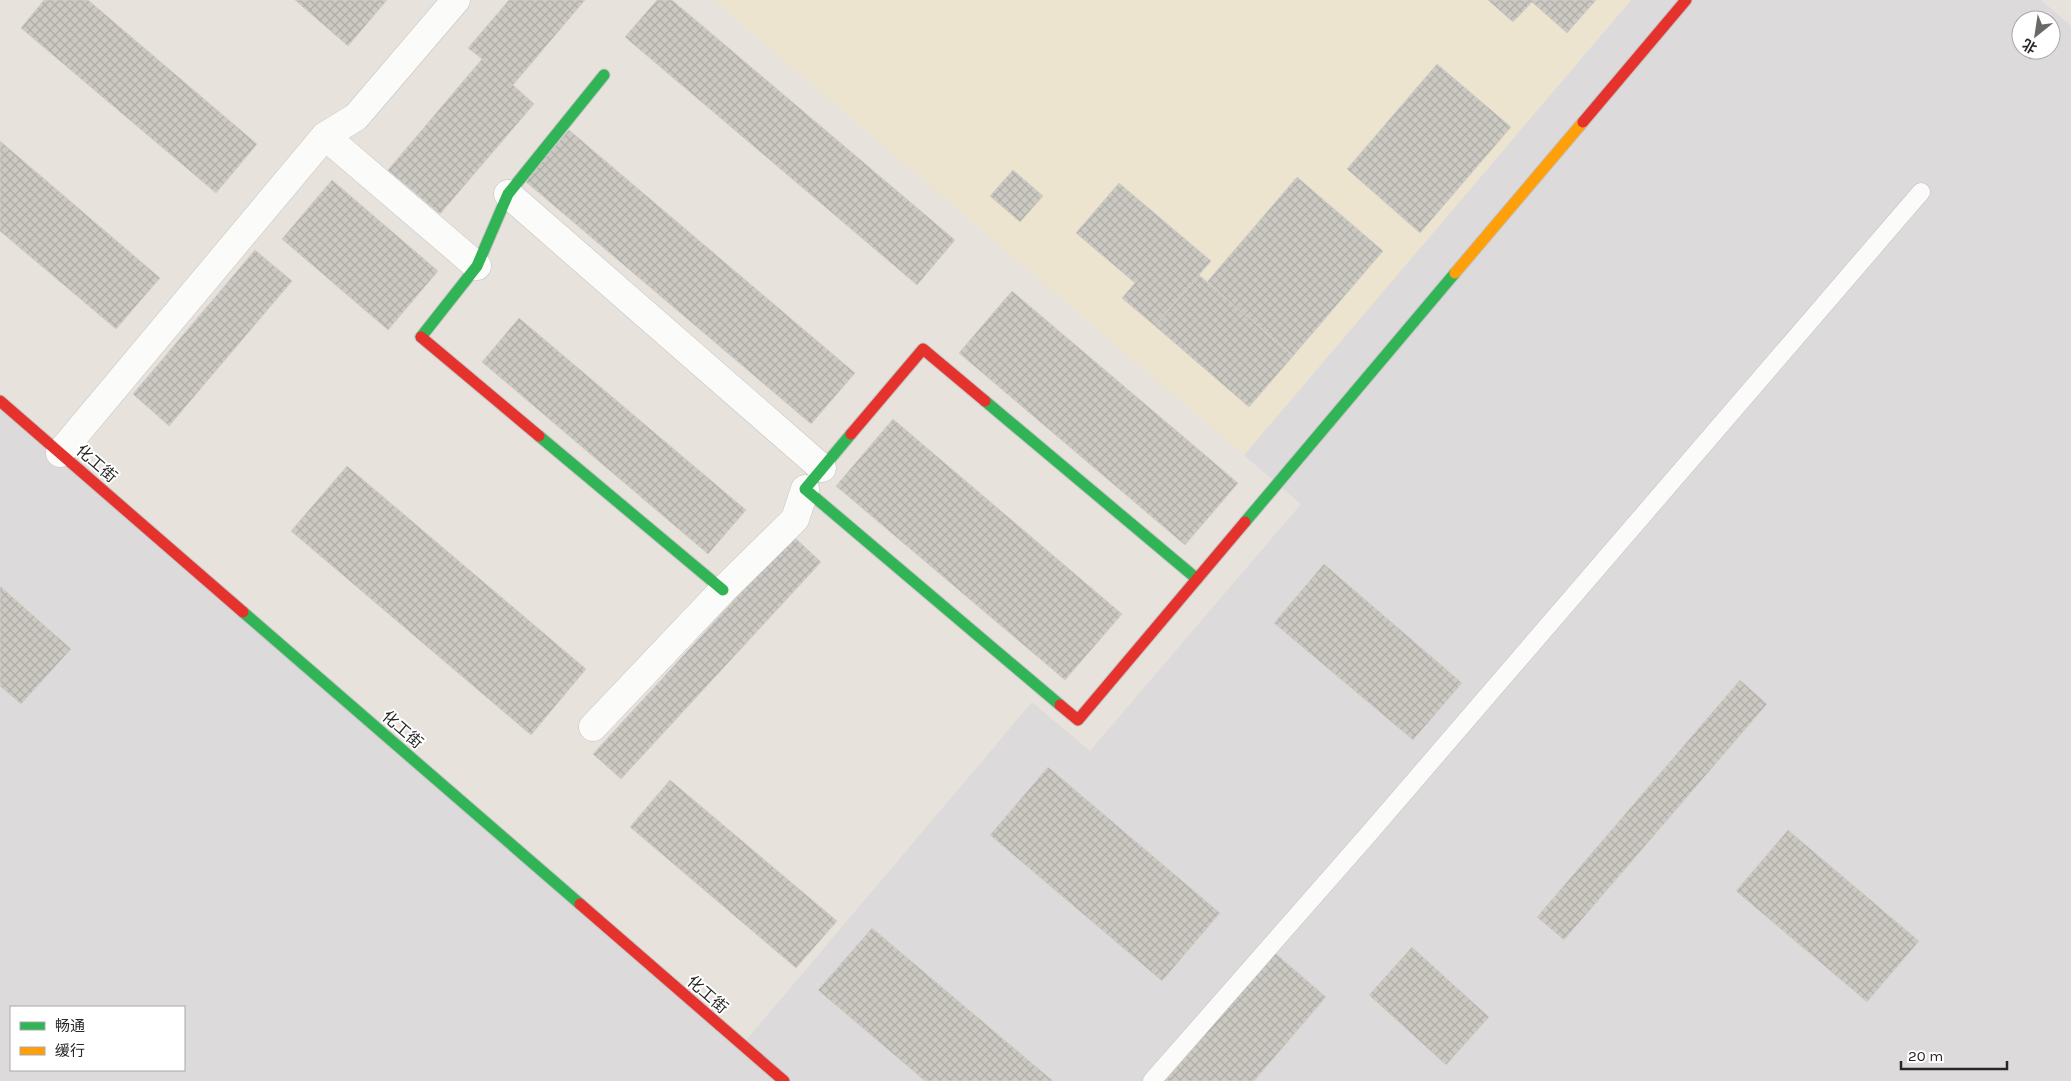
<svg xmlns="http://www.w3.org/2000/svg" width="2071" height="1081" viewBox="0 0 2071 1081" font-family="Karla,'Noto Sans SC',sans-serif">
  <defs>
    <pattern id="building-cross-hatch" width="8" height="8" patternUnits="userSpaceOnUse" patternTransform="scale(1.25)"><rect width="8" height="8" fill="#ccc9c3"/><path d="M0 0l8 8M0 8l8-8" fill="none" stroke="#afada8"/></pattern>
  </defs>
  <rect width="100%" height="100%" fill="#e7e3dc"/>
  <path fill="#dddadc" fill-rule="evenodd" d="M1631,0H2041L2071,26V1081H0V403L742,1045L1032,702L1090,751L1301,504L1244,455ZM2021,20H2051V50H2021ZM11,1007H184V1070H11Z"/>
  <path fill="#ece4cf" d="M714,0H1631L1244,455Z"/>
  <g fill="url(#building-cross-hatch)" stroke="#d2cec8">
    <path d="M44,0H88L257,144L216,193L21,28Z"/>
    <path d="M295,0H387L348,46Z"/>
    <path d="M509,0H585L513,85L534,104L440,214L388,170L482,59L468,48Z"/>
    <path d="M657,0H672L955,240L917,285L625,37Z"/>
    <path d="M1488,0H1596L1567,33L1532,2L1513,22Z"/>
    <path d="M1437,64L1511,127L1420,233L1347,169Z"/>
    <path d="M569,130L855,373L811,424L525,181Z"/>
    <path d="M0,141L160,278L116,329L0,231Z"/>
    <path d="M1013,170L1043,196L1020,222L990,196Z"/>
    <path d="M1297,177L1383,251L1293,356L1207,282Z"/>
    <path d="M332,180L438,271L388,330L282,239Z"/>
    <path d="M1119,183L1211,261L1155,326L1122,298L1135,283L1076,233Z"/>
    <path d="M255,250L292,281L169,426L133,394Z"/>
    <path d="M1199,275L1293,356L1249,407L1155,326Z"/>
    <path d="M1012,291L1238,483L1185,545L959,353Z"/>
    <path d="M519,318L746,510L708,554L482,362Z"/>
    <path d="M893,419L1122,614L1065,680L836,486Z"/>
    <path d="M347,466L586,669L531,735L291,531Z"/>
    <path d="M793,536L821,562L621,779L593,754Z"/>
    <path d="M1324,564L1462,683L1413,740L1274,623Z"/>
    <path d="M0,586L71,649L21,704L0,686Z"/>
    <path d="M1740,680L1767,704L1564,940L1537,917Z"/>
    <path d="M1048,767L1220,913L1162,981L990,835Z"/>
    <path d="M670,780L837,921L796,968L630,827Z"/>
    <path d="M1788,830L1919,941L1867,1002L1736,891Z"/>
    <path d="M872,928L1053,1081H925L818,990Z"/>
    <path d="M1412,947L1489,1017L1446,1065L1369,995Z"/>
    <path d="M1275,953L1326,997L1254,1081H1165Z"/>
  </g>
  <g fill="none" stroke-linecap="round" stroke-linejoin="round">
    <defs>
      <path id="lane" d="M1152,1081L1366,837L1921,192"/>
      <g id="street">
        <path d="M325,136L477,266"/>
        <path d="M508,194L822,468"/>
        <path d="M60,453L325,136L356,117L456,0"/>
        <path d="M593,727L723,590L795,519L805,489"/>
      </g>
      <g id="fast">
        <path d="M421,337L477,266L508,194L604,75"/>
        <path d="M985,401L1197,579"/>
        <path d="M851,434L805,489L1060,705"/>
        <path d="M539,436L723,590"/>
        <path d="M1245,522L1455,273"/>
        <path d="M243,612L580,904"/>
      </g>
      <path id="slow" d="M1455,273L1583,122"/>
      <g id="jam">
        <path d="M1583,122L1686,0"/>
        <path d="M421,337L539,436"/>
        <path d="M0,401L243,612"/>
        <path d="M851,434L923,349L985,401"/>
        <path d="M1060,705L1078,720L1245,522"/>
        <path d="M580,904L784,1081"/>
      </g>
    </defs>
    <use href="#lane" stroke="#c3c2c3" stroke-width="19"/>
    <use href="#street" stroke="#c3c2c3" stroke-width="29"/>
    <use href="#fast" stroke="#c3c2c3" stroke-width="13"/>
    <use href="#slow" stroke="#c3c2c3" stroke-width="13"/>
    <use href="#jam" stroke="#c3c2c3" stroke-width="13"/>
    <use href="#lane" stroke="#fbfbfa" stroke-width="18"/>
    <use href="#street" stroke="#fbfbfa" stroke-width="28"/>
    <use href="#fast" stroke="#30b455" stroke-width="11"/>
    <use href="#slow" stroke="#ff9f0a" stroke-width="11"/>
    <use href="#jam" stroke="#e5322d" stroke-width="11"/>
  </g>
  <g text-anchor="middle" stroke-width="4" stroke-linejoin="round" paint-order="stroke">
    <g font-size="16" fill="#272727" stroke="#fff">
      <text transform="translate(97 463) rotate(41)" y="6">化工街</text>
      <text transform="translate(403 729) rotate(41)" y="6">化工街</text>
      <text transform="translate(708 994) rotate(41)" y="6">化工街</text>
    </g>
  </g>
  <rect x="10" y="1006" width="175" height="65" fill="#ffffff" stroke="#a9a9a9"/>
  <rect x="20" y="1022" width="25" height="8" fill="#30b455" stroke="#a9a9a9"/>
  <text x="55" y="1031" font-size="15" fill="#272727">畅通</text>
  <rect x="20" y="1047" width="25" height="8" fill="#ff9f0a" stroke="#a9a9a9"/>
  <text x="55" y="1056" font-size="15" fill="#272727">缓行</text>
  <g transform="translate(2036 35) rotate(210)"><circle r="24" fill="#ffffff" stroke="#a9a9a9"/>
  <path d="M0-4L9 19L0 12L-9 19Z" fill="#6a6966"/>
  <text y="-8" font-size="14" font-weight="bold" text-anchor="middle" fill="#272727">北</text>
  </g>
  <path d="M1901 1061v8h106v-8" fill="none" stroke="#272727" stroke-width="2.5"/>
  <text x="1908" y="1061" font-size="15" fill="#272727" stroke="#ffffff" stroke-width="4" paint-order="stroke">20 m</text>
</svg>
